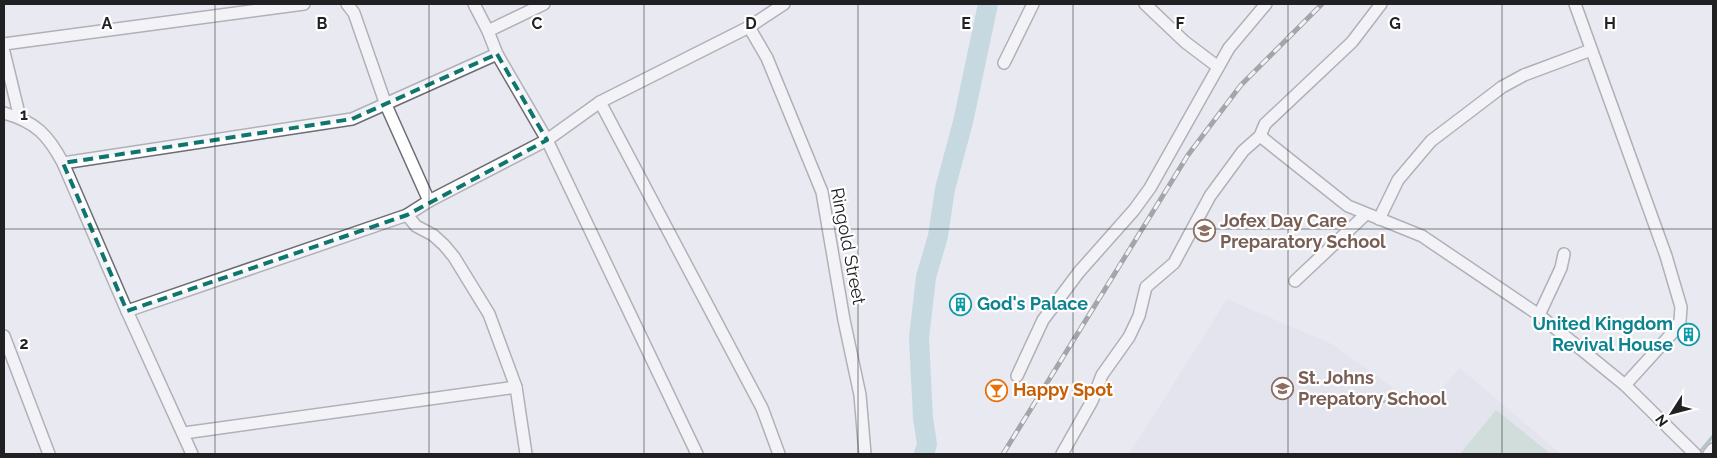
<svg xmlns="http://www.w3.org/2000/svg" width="1717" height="458" viewBox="0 0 1717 458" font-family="Raleway,sans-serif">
  <rect width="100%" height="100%" fill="#e9e9f1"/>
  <path fill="#dedeee" d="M1227,299L1332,344L1423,409L1460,368L1561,454H1129Z"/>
  <path fill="#b2cebf" d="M1496,410L1551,454H1460Z"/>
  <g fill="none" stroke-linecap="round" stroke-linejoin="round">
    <g stroke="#76949b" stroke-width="3">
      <path d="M1355,400L1394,402L1413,393L1433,402"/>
      <path d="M1698,454L1713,436"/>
    </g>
    <path stroke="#9bc5ce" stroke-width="20" d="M924,454L927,444L923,418L919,338L926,277L938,236L945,189L963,122L988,4"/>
    <defs>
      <g id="minor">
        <path d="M347,4L354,13L386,105L429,201L407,215L416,226L433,235L444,245L454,257L489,314L516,387L526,454"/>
        <path d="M474,4L488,31L497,54L547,140L697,454"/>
        <path d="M1145,4L1185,42L1218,67"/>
        <path d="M1575,4L1666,256L1681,307L1680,321L1675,330L1625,385"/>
        <path d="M749,27L767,58L822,192L844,320L860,395L865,454"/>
        <path d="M488,31L544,4"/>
        <path d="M4,44L304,4"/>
        <path d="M4,52L20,118"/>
        <path d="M1004,63L1033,4"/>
        <path d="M600,102L762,408L779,454"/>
        <path d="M4,113C36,122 48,135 63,163L127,311L192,454"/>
        <path d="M1260,136L1348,206L1422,236L1539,315L1625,385L1695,454"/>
        <path d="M63,163L352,119L497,54"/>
        <path d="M429,201L547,140L600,102L749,27L784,4"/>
        <path d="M1379,219L1398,180L1431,141L1502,87L1524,75L1591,50"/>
        <path d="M1295,281L1365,215"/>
        <path d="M127,311L407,215"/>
        <path d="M1539,315L1561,268L1564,254"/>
        <path d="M4,336L49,454"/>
        <path d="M1017,376L1043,320L1079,272L1134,210L1150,188L1229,48L1266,4"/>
        <path d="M184,433L516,387"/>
        <path d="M1062,454L1092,401L1102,375L1129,337L1139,316L1146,287L1174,263L1210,196L1243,151L1260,136L1265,124L1352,42L1381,4"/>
        <path d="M1709,454L1713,449"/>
      </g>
    </defs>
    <use href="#minor" stroke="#6c6c74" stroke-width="14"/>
    <use href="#minor" stroke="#fff" stroke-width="11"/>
    <defs>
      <path id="rail" d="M1003,454L1188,155L1241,85L1322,4"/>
    </defs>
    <use href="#rail" stroke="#515155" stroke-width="5"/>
    <use href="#rail" stroke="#fff" stroke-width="3" stroke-dasharray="9" stroke-linecap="butt"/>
  </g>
  <path d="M0 0H1717V458H0ZM497,54L547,140L407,215L127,311L63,163L352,119Z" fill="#e9e9f1" fill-opacity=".55" fill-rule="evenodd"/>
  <path fill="none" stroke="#0f766e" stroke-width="4" stroke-dasharray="10 6" stroke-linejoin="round" d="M497,54L547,140L407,215L127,311L63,163L352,119Z"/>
  <path fill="none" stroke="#212124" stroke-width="1" stroke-opacity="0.55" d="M215,4V454M429,4V454M644,4V454M858,4V454M1073,4V454M1288,4V454M1502,4V454M4,229H1713"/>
  <defs>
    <symbol id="school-ring" viewBox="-11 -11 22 22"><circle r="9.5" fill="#fff" stroke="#8d6e63" stroke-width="1.5"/><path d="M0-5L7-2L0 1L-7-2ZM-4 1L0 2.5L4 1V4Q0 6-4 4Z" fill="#8d6e63"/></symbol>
    <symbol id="building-ring" viewBox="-11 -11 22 22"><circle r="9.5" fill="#fff" stroke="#0f9aa8" stroke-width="1.5"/><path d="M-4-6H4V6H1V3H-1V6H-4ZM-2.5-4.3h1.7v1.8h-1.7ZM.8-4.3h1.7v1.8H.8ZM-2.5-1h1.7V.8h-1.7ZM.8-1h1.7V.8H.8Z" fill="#0f9aa8"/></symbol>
    <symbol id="bar-ring" viewBox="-11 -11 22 22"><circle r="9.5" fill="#fff" stroke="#e8710a" stroke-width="1.5"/><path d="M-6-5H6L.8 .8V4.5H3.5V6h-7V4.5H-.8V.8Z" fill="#e8710a"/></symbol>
  </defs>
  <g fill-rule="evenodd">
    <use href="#school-ring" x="1192" y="218" width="25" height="25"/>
    <use href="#building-ring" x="948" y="292" width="25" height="25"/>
    <use href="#building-ring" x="1676" y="322" width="25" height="25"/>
    <use href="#school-ring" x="1270" y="376" width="25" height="25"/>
    <use href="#bar-ring" x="984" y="378" width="25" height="25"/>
  </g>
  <g text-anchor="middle" stroke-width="4.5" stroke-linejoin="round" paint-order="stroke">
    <g font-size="18" font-weight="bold" fill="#785e54" stroke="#fff" text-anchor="start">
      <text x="1220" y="227">Jofex Day Care<tspan x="1220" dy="21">Preparatory School</tspan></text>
      <text x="1298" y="384">St. Johns<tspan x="1298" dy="21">Prepatory School</tspan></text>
    </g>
    <g font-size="18" fill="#212124" stroke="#fff">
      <text transform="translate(848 246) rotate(79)" y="6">Ringold Street</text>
    </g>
    <g font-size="18" font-weight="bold" fill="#0d838f" stroke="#fff" text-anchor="start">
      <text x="977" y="310">God's Palace</text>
      <text x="1673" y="330" text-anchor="end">United Kingdom<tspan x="1673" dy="21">Revival House</tspan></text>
    </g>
    <g font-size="18" font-weight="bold" fill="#c56008" stroke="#fff" text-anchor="start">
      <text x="1013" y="396">Happy Spot</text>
    </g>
  </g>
  <g font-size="16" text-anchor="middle" font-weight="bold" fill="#212124" stroke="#fff" stroke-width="4.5" stroke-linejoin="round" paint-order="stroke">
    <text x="107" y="29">A</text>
    <text x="322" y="29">B</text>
    <text x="537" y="29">C</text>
    <text x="751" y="29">D</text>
    <text x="966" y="29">E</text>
    <text x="1180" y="29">F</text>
    <text x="1395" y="29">G</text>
    <text x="1610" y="29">H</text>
    <text x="24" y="120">1</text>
    <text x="24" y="349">2</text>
  </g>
  <rect width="1717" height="458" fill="none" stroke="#212124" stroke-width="10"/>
  <g transform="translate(1672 413) rotate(234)" stroke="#ffffff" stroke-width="4" paint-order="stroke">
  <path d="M0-4L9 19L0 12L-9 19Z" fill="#212124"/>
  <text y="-8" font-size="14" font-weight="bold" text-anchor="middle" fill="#212124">N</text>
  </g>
</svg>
